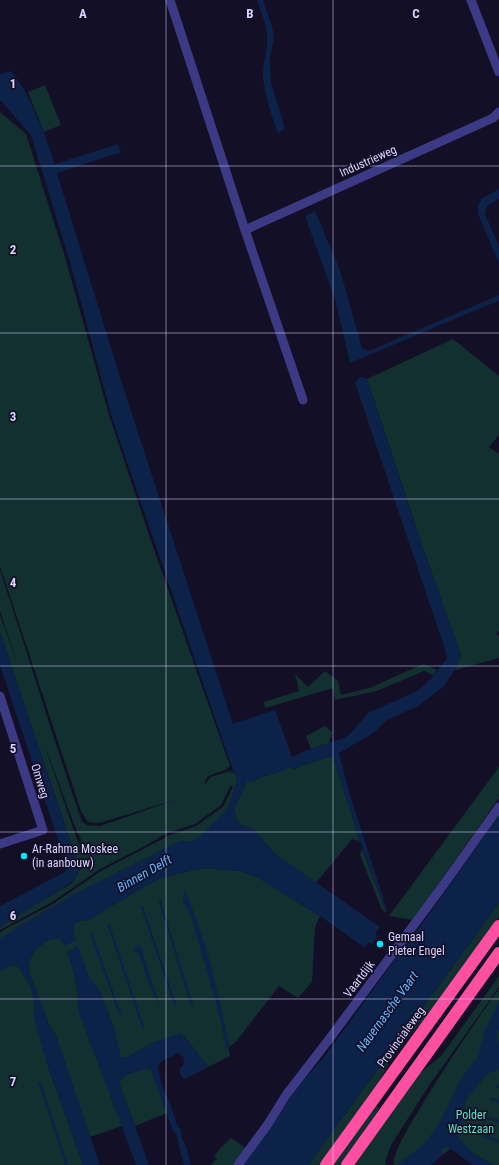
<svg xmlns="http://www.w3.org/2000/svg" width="499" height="1165" viewBox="0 0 499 1165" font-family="'Roboto Condensed',sans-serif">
  <rect width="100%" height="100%" fill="#130f26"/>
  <g fill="#12302f" fill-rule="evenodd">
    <path d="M45,85L61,125L44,132L28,92Z"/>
    <path d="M0,112L26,134L65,257L109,415L151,541L230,766L225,770L208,776L203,786L211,777L230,771L234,773L238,780L228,808L201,836L192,842L182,841L176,843L56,905L0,939V933L5,929L53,904L101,871L168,836L196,826L223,807L233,787L231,785L221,805L195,824L167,833L143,847L100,869L52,902L0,930V927L5,923L72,883L80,870L0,632V615L17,663L0,611V570C28,654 53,739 82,822L87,825L100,826L178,799L103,822L97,823L88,822L81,811L0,566ZM43,741L74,824L81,840L79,845Z"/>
    <path d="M453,339L499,376V435L489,447L499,454V631L496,634L499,636V658L455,670L461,655L424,551L367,379Z"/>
    <path d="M423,664L437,670L433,675L424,671L377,691L335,700L333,688L265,708L264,702L299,691L295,674L308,687L325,671L338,681L341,695L372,687Z"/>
    <path d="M325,726L332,732L329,743L311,749L306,736Z"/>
    <path d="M333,755L360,841L352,839L316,883L274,853L253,829L242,826L237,821L234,808L243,791L246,782C255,782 256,778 264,776C274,773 279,773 289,767L294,769Z"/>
    <path d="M499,767V798L413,920L389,916Z"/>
    <path d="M362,848L386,912L382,910L360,855Z"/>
    <path d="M204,868L241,871L257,877L320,916L315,927L312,982L298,998L279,986L235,1043L228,1047L230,1056L208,1067L184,1036L154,1042L126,1058L121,1057L119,1054L114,1028L105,1005L100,991L89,978L78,947L67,952C75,971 78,992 79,1012L122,1126L90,1137L56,1036L48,1022L29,972C27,954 38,946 52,938L60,939L63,943L76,940L73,931L74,924L79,921L88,920L145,886L161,878L192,870Z"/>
    <path d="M499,903V917L425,1019L411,1034L391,1060L377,1085L319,1165H308Z"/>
    <path d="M11,965L18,966L30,985L35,1004L34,1016L50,1072L83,1165H0V971Z"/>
    <path d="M499,976V987L428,1087L391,1145L385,1162L387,1165H354L419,1074L442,1055Z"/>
    <path d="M499,989V1165H489L452,1145L448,1151L428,1165H394L393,1163C398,1142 412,1122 423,1103C447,1064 472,1026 499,989Z"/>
    <path d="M145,1068L151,1069L167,1113L135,1126L120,1085V1080L126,1075Z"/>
    <path d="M376,1105L380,1108L340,1165H333Z"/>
    <path d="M231,1138L246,1148L234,1165H211L217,1158L214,1157C219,1149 224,1144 231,1138Z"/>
  </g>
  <g fill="#0c2248">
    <path d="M257,0H263L272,26L274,38L270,57L271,83L285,128L278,134C272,116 265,97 263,78C262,66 266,56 267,45C269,30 261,13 257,0Z"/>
    <path d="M11,71C31,95 45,135 55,164L118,144L121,152L57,173L120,377L233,724L275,710L292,757L305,751L344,738L349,735L368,713L417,691L425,685L447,659L445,649L355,383L359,378L362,377L367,379L424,551L461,655L455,670L442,688L418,706L387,720L372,734L339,753L349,792L387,910L386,912L360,841L332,755L294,769L289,767C279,773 274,773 264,776C256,778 255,782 246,782L243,791L234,808L237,821L242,826L253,829L274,853L380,927L375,934L378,936L372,944L369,942L365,948L320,916L257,877L241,871L204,868L192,870L161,878L145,886L88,920L79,921L74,924L73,931L76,940L64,946L60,939L52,938C38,946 27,954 29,972L48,1022L56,1036L100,1165H83L50,1072L38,1033L34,1016L35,1004L30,985L18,966L11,965L0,971V939L24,923L82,890L176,843L182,841L192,842L200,836L228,808L238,780L234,773L221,736L112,418L72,269L31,135L0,100V74Z"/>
    <path d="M499,189V199L487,206L485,214L499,246V263L478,214V205L482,198Z"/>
    <path d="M315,211L340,270L362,348L369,351L499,295V301L481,308L350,363L335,299L305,216Z"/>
    <path d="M0,632L80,870L72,882L0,927V906L65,872L67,866L0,665Z"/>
    <path d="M499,815V903L308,1165H244L299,1085L325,1056L395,959L394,958L409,942Z"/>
    <path d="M185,890C207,941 219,995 230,1050L226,1046L218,1010L191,916L182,900Z"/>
    <path d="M135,940L141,949L144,951L143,953L160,1007L149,985L139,953L133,951L134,947L138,949Z"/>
    <path d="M78,946L89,977L100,991L105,1005L114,1028L121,1057L126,1058L154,1042L181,1033L208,1067L184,1079L182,1078L179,1069C183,1067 185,1063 184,1058L180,1054L176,1053L172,1057L165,1059L160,1063L158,1068L163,1089L171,1106L177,1125L181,1130L182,1140L185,1143L191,1165H184L176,1134L172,1129L151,1069C140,1068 128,1073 120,1080V1085L149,1165H136L79,1012C78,992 75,971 67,952Z"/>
    <path d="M499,1002V1030L496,1036L499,1045V1069L487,1074L475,1090L469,1096L465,1103L463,1123L458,1136C466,1149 481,1159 495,1165H473L448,1147L442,1149V1156L431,1165H397L425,1143L440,1122L461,1079L478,1056L485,1029Z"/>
    <path d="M38,1082H41L68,1165H65Z"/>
  </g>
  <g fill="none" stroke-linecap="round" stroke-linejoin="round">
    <g stroke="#0c2248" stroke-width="2.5">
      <path d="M160,902L192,1005"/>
      <path d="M142,907L175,1004"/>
      <path d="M109,926L143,1027"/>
      <path d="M91,933L120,1014"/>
      <path d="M497,1086L499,1087"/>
      <path d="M491,1099L499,1101"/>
      <path d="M485,1117L499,1121"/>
      <path d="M484,1136L499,1141"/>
    </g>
    <g stroke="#3d3a85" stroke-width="9">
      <path d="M170,0L245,230L303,400"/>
      <path d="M471,0L499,72"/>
      <path d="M245,230L493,118L499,112"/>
      <path d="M0,696L43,830L0,844"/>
      <path d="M238,1165L268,1124L286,1095L327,1042L439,891L499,807"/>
    </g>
    <g stroke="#ff4fa3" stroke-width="12">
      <path d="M326,1165L499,926"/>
      <path d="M347,1165L499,953"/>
    </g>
  </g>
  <path fill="none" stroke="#d9d4ff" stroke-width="1" stroke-opacity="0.55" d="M166,0V1165M333,0V1165M0,166H499M0,333H499M0,499H499M0,666H499M0,832H499M0,999H499"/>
  <g fill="#00e5ff" stroke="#130f26" stroke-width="1.5">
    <circle cx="24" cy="856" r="4"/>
    <circle cx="380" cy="944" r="4"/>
  </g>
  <g text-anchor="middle" stroke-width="3.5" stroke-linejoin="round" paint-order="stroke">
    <g font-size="12" fill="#d9d4ff" stroke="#130f26">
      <text transform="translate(368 161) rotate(-24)" y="4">Industrieweg</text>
      <text transform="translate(40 781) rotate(73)" y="4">Omweg</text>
      <text transform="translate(359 979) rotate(-53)" y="4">Vaartdijk</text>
      <text transform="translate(401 1037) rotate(-54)" y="4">Provincialeweg</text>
    </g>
    <g font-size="12" fill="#d9d4ff" stroke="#130f26" text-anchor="start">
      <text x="32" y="853">Ar-Rahma Moskee<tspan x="32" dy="14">(in aanbouw)</tspan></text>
      <text x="388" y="941">Gemaal<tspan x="388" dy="14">Pieter Engel</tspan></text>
    </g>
    <g font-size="12" fill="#5fe0c0" stroke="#130f26">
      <text x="471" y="1119">Polder<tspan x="471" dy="14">Westzaan</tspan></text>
    </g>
    <g font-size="13" font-style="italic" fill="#62b6ff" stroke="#130f26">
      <text transform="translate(144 873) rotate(-30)" y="5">Binnen Delft</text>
      <text transform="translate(387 1011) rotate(-54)" y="5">Nauernasche Vaart</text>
    </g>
  </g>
  <g font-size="13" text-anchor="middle" font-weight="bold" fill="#d9d4ff" stroke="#130f26" stroke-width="3.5" stroke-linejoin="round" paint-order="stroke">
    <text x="83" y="18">A</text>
    <text x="250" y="18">B</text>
    <text x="416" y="18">C</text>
    <text x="13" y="88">1</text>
    <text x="13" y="254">2</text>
    <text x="13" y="421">3</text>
    <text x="13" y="587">4</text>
    <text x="13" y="753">5</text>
    <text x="13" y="920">6</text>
    <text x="13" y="1086">7</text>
  </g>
</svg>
